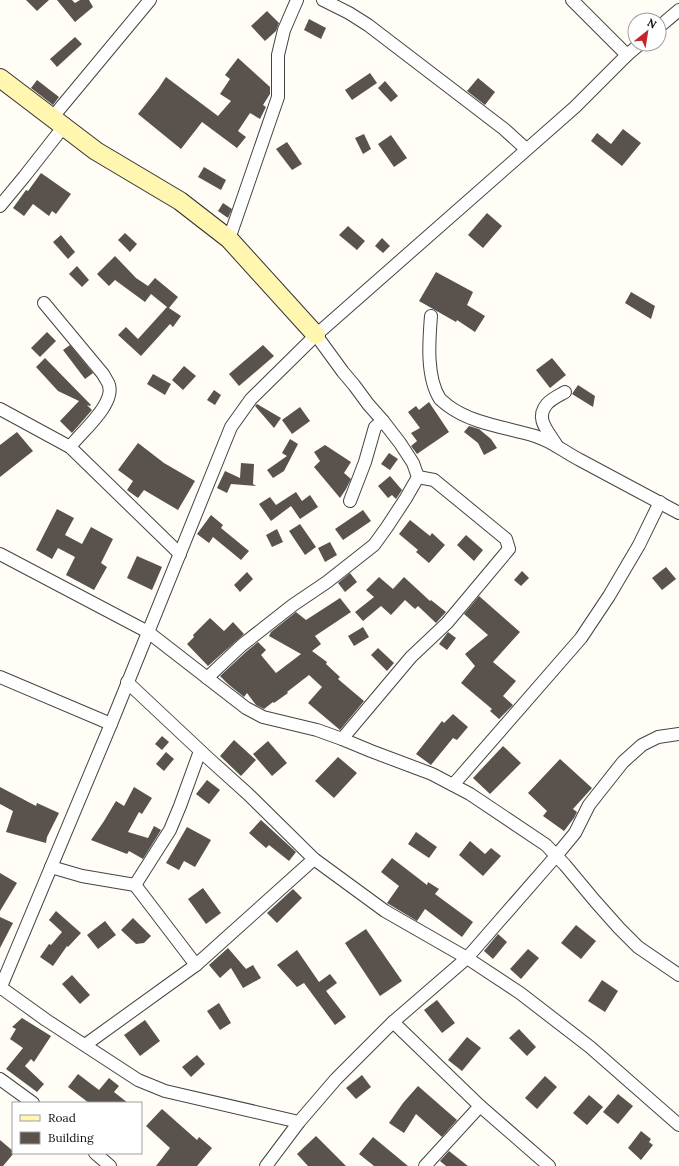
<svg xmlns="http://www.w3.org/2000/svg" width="679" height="1166" viewBox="0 0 679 1166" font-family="Lora,serif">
  <rect width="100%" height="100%" fill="#fffdf5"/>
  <g fill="#5a524d">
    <path d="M26,0H49L37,11Z"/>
    <path d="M57,0H72L75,3L80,0H89L93,7L75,22Z"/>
    <path d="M267,11L279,23L276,31L265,41L251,26Z"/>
    <path d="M309,19L326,28L321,39L304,30Z"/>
    <path d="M75,37L82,44L57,67L50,59Z"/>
    <path d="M238,58L270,87V94L263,105L266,107L260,119L250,113L238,131L246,137L237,148L202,122L181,149L138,114L158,89L166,77L218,116L231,101L220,94L230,79L225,75Z"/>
    <path d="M370,73L377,83L352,100L345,90Z"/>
    <path d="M478,78L495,92L485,105L467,91Z"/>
    <path d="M37,80L59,97L53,105L31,88Z"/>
    <path d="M385,81L398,96L391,102L378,88Z"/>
    <path d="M623,129L641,143L622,166L591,141L597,133L611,144Z"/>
    <path d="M364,134L371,149L363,154L355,138Z"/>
    <path d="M391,135L407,158L394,167L378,144Z"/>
    <path d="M287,142L302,164L292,170L276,149Z"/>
    <path d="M204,167L226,180L221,190L198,177Z"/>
    <path d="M41,173L71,194L56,214L52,211L49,216L33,204L24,216L13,208L26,190L28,191Z"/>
    <path d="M223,203L232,209L228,218L218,211Z"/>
    <path d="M487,213L502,226L483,248L468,235Z"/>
    <path d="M348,226L365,241L357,250L339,235Z"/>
    <path d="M125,233L137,244L130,252L118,240Z"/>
    <path d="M61,235L75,252L68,259L53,242Z"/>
    <path d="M382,238L390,246L383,253L375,246Z"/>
    <path d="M115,256L136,278L148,286L155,278L178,297L169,308L181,316L173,327L170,324L141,356L118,335L126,327L138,339L167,307L151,294L145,302L115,280L109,286L97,274Z"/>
    <path d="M77,266L89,280L82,287L69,274Z"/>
    <path d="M436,272L473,292L467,305L485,316L475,332L457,320L456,322L419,301Z"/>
    <path d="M631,292L655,306L651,319L625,303Z"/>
    <path d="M47,332L56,341L40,357L31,348Z"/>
    <path d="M70,345L93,373L85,379L63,350Z"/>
    <path d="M263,345L274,356L239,386L229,374Z"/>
    <path d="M45,358L91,405L90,406L87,405L92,410L72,433L60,421L79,401L58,391L36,367Z"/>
    <path d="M552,358L566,375L550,388L536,370Z"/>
    <path d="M184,366L196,376L183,390L172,380Z"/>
    <path d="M153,374L171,384L165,395L147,384Z"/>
    <path d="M578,385L595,396L593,407L572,394Z"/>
    <path d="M214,390L221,395L215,405L207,400Z"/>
    <path d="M429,402L449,432L417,454L411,446L417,441L411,433L420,428L408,412L416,406L419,410Z"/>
    <path d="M257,404L281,418L274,428L255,406Z"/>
    <path d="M300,407L310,421L292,434L282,420Z"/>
    <path d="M469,426L479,429L491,439L497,448L484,455L478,443L464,432Z"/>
    <path d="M17,432L33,451L0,477V445Z"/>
    <path d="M290,439L298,444L284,471L273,478L267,470L287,456L282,453Z"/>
    <path d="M138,443L164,463L195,481L178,510L144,490L138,498L127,490L133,481L118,470Z"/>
    <path d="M325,445L351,462L344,473L351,479L346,489L340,498L314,467L320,461L314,452Z"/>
    <path d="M389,453L398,459L390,470L381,464Z"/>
    <path d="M241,463L254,464L253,484L256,486L231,484L227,493L217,488L225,471L240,478Z"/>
    <path d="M390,476L402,490L396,499L392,495L388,498L378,486Z"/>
    <path d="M296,492L302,501L310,495L318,507L300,519L291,506L271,521L259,504L270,497L276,505Z"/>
    <path d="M57,509L74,518L65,535L82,544L91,527L113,539L101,563L107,567L94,590L66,575L75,557L58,548L52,559L36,550Z"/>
    <path d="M363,510L371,521L343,540L335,529Z"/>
    <path d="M211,515L223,525L221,528L249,551L241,560L213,537L209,543L197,534Z"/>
    <path d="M410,520L430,536L432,533L445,545L429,563L416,552L418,550L399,534Z"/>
    <path d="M300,524L316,547L305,555L289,531Z"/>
    <path d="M277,529L283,542L272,547L266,535Z"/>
    <path d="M466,535L483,550L474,561L457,545Z"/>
    <path d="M330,542L337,555L325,562L318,548Z"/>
    <path d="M137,556L162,567L152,590L127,578Z"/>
    <path d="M666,567L676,579L662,590L652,578Z"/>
    <path d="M522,571L529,578L521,586L514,580Z"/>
    <path d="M247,572L253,579L240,592L234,585Z"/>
    <path d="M350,573L357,582L345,592L338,583Z"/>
    <path d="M379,577L393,589L404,577L430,601L431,600L446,612L436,623L418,606L415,609L405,600L391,615L381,606L363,621L355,612L374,597L366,590Z"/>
    <path d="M479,596L520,632L493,662L516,681L503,696L513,705L499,719L490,711L492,709L461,683L475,666L465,654L488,635L464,614Z"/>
    <path d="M340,598L351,612L315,636L321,644L312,651L327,662L326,664L340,677L338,679L364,701L340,730L308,703L322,687L309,675L287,692L288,693L274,703L273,702L264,709L256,705L247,693L244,697L228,684L220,676L247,651L258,642L266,650L261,655L276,673L301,654L269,636L271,632L296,612L306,620Z"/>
    <path d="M210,618L224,631L233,622L244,634L208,666L187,644L194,637L193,635Z"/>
    <path d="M363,627L369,637L354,646L348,636Z"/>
    <path d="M448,632L456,638L447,650L439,644Z"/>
    <path d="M378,648L394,663L387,671L371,655Z"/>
    <path d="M453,714L468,727L457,740L453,738L431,765L416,754L442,721L444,723Z"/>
    <path d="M162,736L169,742L162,750L155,744Z"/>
    <path d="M234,740L256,760L241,776L220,756Z"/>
    <path d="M268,741L287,763L272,776L253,754Z"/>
    <path d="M503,746L521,763L490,794L473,778Z"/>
    <path d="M166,752L174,759L164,771L156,764Z"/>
    <path d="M338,757L357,773L334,798L315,781Z"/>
    <path d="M560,759L592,788L573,809L577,812L574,818L564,831L543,816L547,811L528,793Z"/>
    <path d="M207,780L220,790L209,804L196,794Z"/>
    <path d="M0,787L36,806L37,803L59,813L47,837L46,843L6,832L13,811L0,804Z"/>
    <path d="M134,787L152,798L142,814L139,812L128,832L148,838L154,826L161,830L143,859L129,851L127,854L91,840L104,821L116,801L124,806Z"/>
    <path d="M261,820L296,852L289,861L269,845L266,848L249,833Z"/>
    <path d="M187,827L211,840L195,867L184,861L179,870L166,863Z"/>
    <path d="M416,832L437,847L429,858L408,844Z"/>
    <path d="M470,841L485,854L491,848L501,856L483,876L459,855Z"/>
    <path d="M392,858L427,885L428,882L439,889L435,894L473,922L462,937L425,909L417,921L387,903L399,886L381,872Z"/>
    <path d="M0,873L17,883L0,911Z"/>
    <path d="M203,888L221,913L206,924L188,899Z"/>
    <path d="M293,889L302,898L277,923L267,913Z"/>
    <path d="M56,911L81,933L68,947L67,946L53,966L40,957L49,944L51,945L62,932L49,920Z"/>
    <path d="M0,917L13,923L0,948Z"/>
    <path d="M133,918L151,936L144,943L136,944L121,930Z"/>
    <path d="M105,921L116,935L98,949L87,935Z"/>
    <path d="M576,925L596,941L581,959L561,943Z"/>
    <path d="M366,929L402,981L380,996L345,943Z"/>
    <path d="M498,934L507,942L493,959L484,951Z"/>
    <path d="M228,948L246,969L253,965L261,978L243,988L231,968L220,978L209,965Z"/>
    <path d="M528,949L539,958L521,979L510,969Z"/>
    <path d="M297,950L319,982L330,974L337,983L326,991L346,1017L335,1025L304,983L297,987L277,965Z"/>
    <path d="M72,975L90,995L80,1004L62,984Z"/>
    <path d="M602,980L618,991L605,1012L588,1001Z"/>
    <path d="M437,1000L455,1023L442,1033L424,1010Z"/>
    <path d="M219,1003L231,1023L220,1030L207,1011Z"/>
    <path d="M22,1018L51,1036L34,1062L31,1059L25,1066L44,1084L37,1092L6,1069L23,1048L10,1039L16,1029L12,1027Z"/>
    <path d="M145,1020L160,1041L140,1056L124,1035Z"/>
    <path d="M519,1029L536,1047L527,1056L509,1038Z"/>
    <path d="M467,1037L481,1048L462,1071L448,1060Z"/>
    <path d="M197,1055L205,1064L191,1077L182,1067Z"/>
    <path d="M78,1074L99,1090L109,1078L119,1086L114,1092L128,1103H89L68,1087Z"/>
    <path d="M362,1075L371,1087L356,1099L346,1088Z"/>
    <path d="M545,1076L557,1087L537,1109L525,1098Z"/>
    <path d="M418,1086L457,1120L442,1137L416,1114L404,1133L389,1123L403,1103Z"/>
    <path d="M618,1094L633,1106L618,1124L603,1112Z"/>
    <path d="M589,1095L603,1107L587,1125L573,1113Z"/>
    <path d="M162,1109L197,1140L199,1137L212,1148L197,1166H156L170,1148L146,1126Z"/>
    <path d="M641,1131L651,1139L649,1142L653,1145L641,1160L628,1148Z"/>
    <path d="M316,1136L346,1166H308L297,1154Z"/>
    <path d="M373,1137L408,1166H374L359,1154Z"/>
    <path d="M0,1140L13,1151L14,1153L3,1166H0Z"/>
    <path d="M449,1151L468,1166H446L440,1161Z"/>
  </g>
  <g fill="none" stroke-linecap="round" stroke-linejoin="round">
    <defs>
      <g id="street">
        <path d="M323,0L349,13L368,25L504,129L526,149"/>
        <path d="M572,0L627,55"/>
        <path d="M659,27L679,10"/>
        <path d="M52,118L150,0"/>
        <path d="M0,206L24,177L64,126"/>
        <path d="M229,239L278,97V55L284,30L297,0"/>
        <path d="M44,303L103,374C105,378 108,382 109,385C115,405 80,433 70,447"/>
        <path d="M431,316C429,341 426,377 440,399C442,401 445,403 447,405C472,424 505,427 535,436C552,441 564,452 580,460C613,478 646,495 679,513"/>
        <path d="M0,409L70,447L180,554"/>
        <path d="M557,446C549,432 534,419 547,404C551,399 560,395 565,392"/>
        <path d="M350,501L365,462L375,427L383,421"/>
        <path d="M0,554L148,632L246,708L263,717L317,730L342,739L371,751L432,774L470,794L546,845L565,865L595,901L619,928L638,947L679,975"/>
        <path d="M0,677L111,724"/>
        <path d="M207,678L242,645L293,605L327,582L374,545L387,527L406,498L418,477L413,463L400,443L383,421L368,404L354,385L343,372L316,335"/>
        <path d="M127,682L208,758L248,794L314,859L385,911L467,958L520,993L590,1047L679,1125"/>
        <path d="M342,739L411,657L447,623L509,549L506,539L434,480L418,477"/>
        <path d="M453,785L581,638L609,596L639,545L660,502"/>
        <path d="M51,867L82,876L135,885L170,830L180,806L200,751"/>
        <path d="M135,885L196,965L314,859"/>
        <path d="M0,987L46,1020L138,1080L165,1091L299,1122"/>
        <path d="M0,989L111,724L231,427L251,399L316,335L575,107L627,55L640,44"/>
        <path d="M393,1022L467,958L556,856L575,833L589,805L623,762L642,745L658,737L679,734"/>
        <path d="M85,1045L196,965"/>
        <path d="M0,1079L33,1103"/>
        <path d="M95,1153L110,1166"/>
        <path d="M266,1166L299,1122L336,1079L393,1022L480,1106L549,1166"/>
        <path d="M425,1166L480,1106"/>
      </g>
      <path id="secondary" d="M0,78L96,151L180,201L229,239L316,335"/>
    </defs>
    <use href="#street" stroke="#444" stroke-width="14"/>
    <use href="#secondary" stroke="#333" stroke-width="20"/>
    <use href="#street" stroke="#fff" stroke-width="12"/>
    <use href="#secondary" stroke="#fff6b0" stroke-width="18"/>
  </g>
  <rect x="12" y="1102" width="130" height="52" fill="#ffffff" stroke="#a0a0a0"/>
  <rect x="20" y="1115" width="20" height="6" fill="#fff6b0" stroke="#a0a0a0"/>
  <text x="48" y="1122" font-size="12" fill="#111111">Road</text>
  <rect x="20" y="1132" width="20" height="12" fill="#5a524d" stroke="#a0a0a0"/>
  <text x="48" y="1142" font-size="12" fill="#111111">Building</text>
  <g transform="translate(647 32) rotate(30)"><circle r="19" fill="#ffffff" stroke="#a0a0a0"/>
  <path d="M0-3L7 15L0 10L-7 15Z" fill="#c4262e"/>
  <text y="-6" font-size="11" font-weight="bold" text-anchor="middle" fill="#111111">N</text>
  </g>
</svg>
